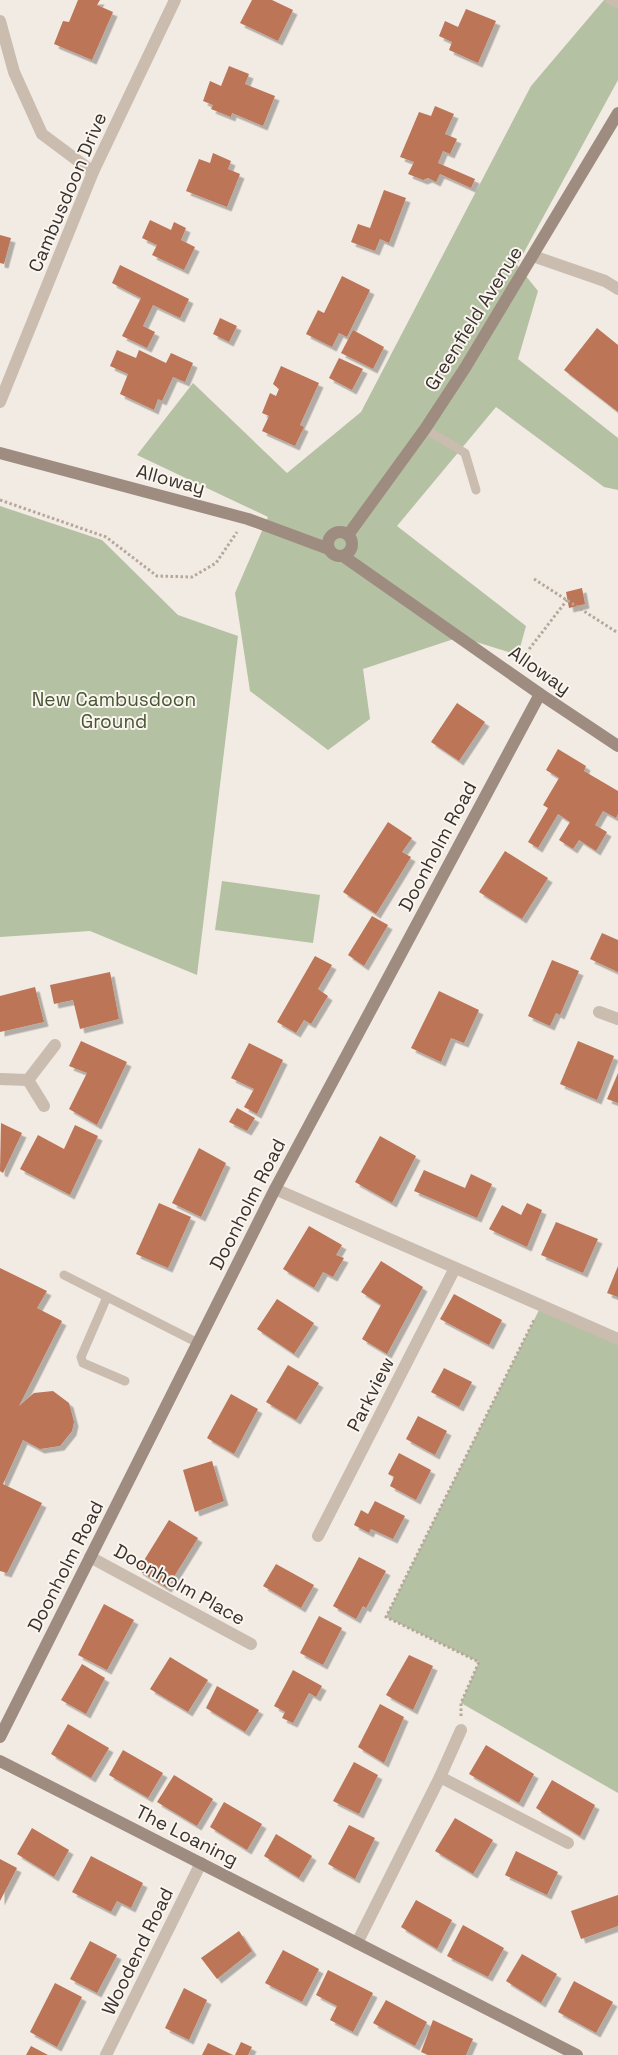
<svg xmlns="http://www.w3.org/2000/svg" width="618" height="2055" viewBox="0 0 618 2055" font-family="'Space Grotesk',sans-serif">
  <defs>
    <filter id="shadow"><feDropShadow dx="4.5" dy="4.5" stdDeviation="0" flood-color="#0004"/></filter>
  </defs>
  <rect width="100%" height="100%" fill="#f2ebe3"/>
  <g fill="#b5c1a3">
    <path d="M604,0H618V80L517,265L538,291L518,359L618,438V490L604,487L496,407L397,526L526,626L518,655L460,637L363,669L370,719L328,750L250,691L235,593L268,517L137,455L193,383L287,473L361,412L531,86Z"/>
    <path d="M0,506L102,540L178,615L238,636L197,975L90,931L0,937Z"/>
    <path d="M222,881L320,895L313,943L215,930Z"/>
    <path d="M541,1306L618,1339V1793L461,1703L479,1662L386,1617Z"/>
  </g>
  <g fill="#bc7457" filter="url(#shadow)">
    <path d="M78,0H100L97,5L113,12L92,60L54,44L63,21L69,22Z"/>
    <path d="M252,0H272L293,10L278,41L240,23Z"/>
    <path d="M466,9L496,21L478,63L449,50L452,42L439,36L445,21L458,27Z"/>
    <path d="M229,66L249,74L245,84L275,96L263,126L232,113L231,117L211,109L213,105L203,101L210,81L221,86Z"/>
    <path d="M435,106L454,114L445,134L457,139L450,154L443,151L438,163L475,179L471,188L440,174L436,182L428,178L423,180L408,174L414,162L400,157L419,112L431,116Z"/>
    <path d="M213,153L231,161L228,169L240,174L227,207L186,191L199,159L210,163Z"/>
    <path d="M384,190L406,198L389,243L380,239L375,251L351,242L358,224L370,228Z"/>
    <path d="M150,220L171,230L174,222L186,228L181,240L195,247L184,270L152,255L157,245L142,238Z"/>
    <path d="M0,235L11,238L4,264L0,263Z"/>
    <path d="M120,265L189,299L180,318L153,305L143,326L155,332L147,348L122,336L141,298L112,283Z"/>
    <path d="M342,276L370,290L347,337L339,333L332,347L306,334L318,310L324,313Z"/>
    <path d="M220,318L237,326L229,342L213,334Z"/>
    <path d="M597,328L618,345V412L564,370Z"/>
    <path d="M353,330L384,347L373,369L341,353Z"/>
    <path d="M117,350L136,358L139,350L166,363L171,353L193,363L185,382L173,377L162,401L158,399L154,410L120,394L128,374L110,366Z"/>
    <path d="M339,358L363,369L352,390L329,378Z"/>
    <path d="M281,366L319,383L300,425L304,427L295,446L262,431L269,416L262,413L270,393L276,396L279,389L273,384Z"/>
    <path d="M582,588L585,604L569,608L566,592Z"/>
    <path d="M457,703L485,722L459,761L431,742Z"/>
    <path d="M558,749L586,766L584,771L618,791V814L616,818L603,811L595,825L607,832L596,851L579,840L573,849L559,840L570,822L558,814L538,848L528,842L548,808L543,805L559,778L546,770Z"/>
    <path d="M388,822L412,838L402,852L411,857L376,914L343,892Z"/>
    <path d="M505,851L548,878L522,919L479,892Z"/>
    <path d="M372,916L388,925L364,966L348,955Z"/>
    <path d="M602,933L618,940V972L590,959Z"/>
    <path d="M315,956L332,965L318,989L328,996L311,1024L304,1020L296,1033L277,1022Z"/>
    <path d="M552,960L579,971L560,1015L556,1013L550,1026L528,1016Z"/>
    <path d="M110,972L119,1019L80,1029L73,1000L54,1004L50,985Z"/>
    <path d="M35,987L44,1022L0,1032V996Z"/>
    <path d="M439,991L479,1010L464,1043L451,1038L441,1062L411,1048Z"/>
    <path d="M81,1041L127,1062L97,1125L69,1109L87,1073L69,1066Z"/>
    <path d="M578,1041L614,1056L597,1100L560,1084Z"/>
    <path d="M249,1043L283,1060L257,1114L244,1107L254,1089L231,1078Z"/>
    <path d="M618,1073V1103L607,1099Z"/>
    <path d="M237,1108L255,1118L247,1131L229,1122Z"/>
    <path d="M1,1123L22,1133L3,1173L0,1171Z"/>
    <path d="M75,1125L98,1136L70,1195L20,1169L38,1135L64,1149Z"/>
    <path d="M380,1136L416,1156L392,1203L355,1182Z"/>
    <path d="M199,1148L226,1163L201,1217L172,1203Z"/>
    <path d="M424,1170L465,1188L471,1174L492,1184L477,1218L414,1191Z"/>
    <path d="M159,1203L191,1217L168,1268L136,1254Z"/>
    <path d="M527,1203L542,1210L527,1247L489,1229L502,1205L521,1215Z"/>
    <path d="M556,1222L598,1239L583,1273L541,1255Z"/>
    <path d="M309,1226L342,1245L336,1255L344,1258L333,1277L323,1272L314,1288L283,1269Z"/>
    <path d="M381,1261L423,1287L387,1354L362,1339L381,1305L361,1292Z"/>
    <path d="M618,1266V1297L607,1293Z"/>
    <path d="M0,1268L47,1291L37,1308L62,1321L19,1406L34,1393L53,1391L69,1403L74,1422L72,1431L60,1446L40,1449L23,1440L3,1484L42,1503L7,1573L0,1571Z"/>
    <path d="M454,1294L502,1320L489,1345L440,1319Z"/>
    <path d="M277,1299L314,1323L294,1354L257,1329Z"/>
    <path d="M288,1365L319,1383L296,1420L266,1402Z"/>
    <path d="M444,1368L472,1382L459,1407L431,1392Z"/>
    <path d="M231,1394L258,1409L234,1454L207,1438Z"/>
    <path d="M418,1416L447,1431L435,1455L406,1439Z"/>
    <path d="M399,1453L431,1470L416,1500L390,1486L394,1477L388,1474Z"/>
    <path d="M212,1461L224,1501L195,1512L183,1470Z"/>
    <path d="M375,1501L405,1516L393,1539L371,1529L369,1533L354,1525L361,1510L368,1514Z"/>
    <path d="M169,1520L198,1538L167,1588L138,1570Z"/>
    <path d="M359,1557L386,1571L366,1608L363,1606L356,1619L333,1606Z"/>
    <path d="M276,1564L314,1585L301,1608L263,1586Z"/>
    <path d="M104,1604L134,1620L107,1670L78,1655Z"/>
    <path d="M319,1616L342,1628L323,1665L300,1653Z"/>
    <path d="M409,1655L433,1666L413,1710L386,1695Z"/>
    <path d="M170,1657L208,1680L188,1712L150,1689Z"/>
    <path d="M82,1664L105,1678L86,1714L61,1700Z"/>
    <path d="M293,1670L322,1686L316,1697L309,1693L293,1723L282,1718L285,1712L274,1706Z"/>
    <path d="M217,1686L259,1710L245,1732L206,1708Z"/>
    <path d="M380,1704L404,1717L384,1763L358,1747Z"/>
    <path d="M68,1724L109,1748L91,1778L51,1754Z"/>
    <path d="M486,1745L534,1774L519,1803L469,1774Z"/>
    <path d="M123,1750L163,1773L148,1798L109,1775Z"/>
    <path d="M354,1762L378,1775L359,1814L333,1801Z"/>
    <path d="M174,1775L213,1799L197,1826L157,1802Z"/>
    <path d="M552,1780L595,1805L580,1836L536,1808Z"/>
    <path d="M224,1802L262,1824L247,1850L210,1827Z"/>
    <path d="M455,1818L493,1840L473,1874L435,1851Z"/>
    <path d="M349,1825L375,1838L355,1879L328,1864Z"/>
    <path d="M32,1828L69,1850L54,1877L17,1854Z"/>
    <path d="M276,1834L312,1856L299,1878L264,1856Z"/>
    <path d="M516,1851L558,1872L547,1895L505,1875Z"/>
    <path d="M91,1856L143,1883L131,1908L117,1901L111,1912L72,1892Z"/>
    <path d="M0,1859L17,1868L0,1901Z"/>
    <path d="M618,1895V1926L581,1939L571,1911Z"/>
    <path d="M416,1900L452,1920L437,1949L401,1927Z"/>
    <path d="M463,1925L504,1948L488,1977L447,1956Z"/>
    <path d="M239,1931L252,1951L217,1979L201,1958Z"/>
    <path d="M90,1941L117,1955L97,1993L70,1979Z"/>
    <path d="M283,1950L319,1969L302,2002L265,1983Z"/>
    <path d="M522,1954L557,1974L541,2003L506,1981Z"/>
    <path d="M328,1970L373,1993L353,2032L330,2020L337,2006L316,1995Z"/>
    <path d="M574,1981L613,2002L596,2033L558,2012Z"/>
    <path d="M55,1983L82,1997L57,2047L30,2032Z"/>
    <path d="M184,1988L207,2000L189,2040L165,2028Z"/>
    <path d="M386,2000L427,2022L415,2046L373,2023Z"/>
    <path d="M433,2020L473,2039L466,2055H428L421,2052Z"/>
    <path d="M241,2042L252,2047L248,2055H235Z"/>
    <path d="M208,2043L233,2055H202Z"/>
    <path d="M31,2046L48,2055H26Z"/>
  </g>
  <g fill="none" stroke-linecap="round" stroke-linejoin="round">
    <g stroke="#b6a799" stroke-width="3" stroke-dasharray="2.5 2.5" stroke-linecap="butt">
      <path d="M0,500L106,537L157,576L192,577L216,563L237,532"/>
      <path d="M534,579L618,633"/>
      <path d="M520,661L567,600"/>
      <path d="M461,1716V1703L479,1662L386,1617L534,1320"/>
    </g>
    <g stroke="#cabcaf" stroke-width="9">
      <path d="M610,0L618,4"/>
      <path d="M425,429L465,453L476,490"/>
      <path d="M64,1275L198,1343"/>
      <path d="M107,1297L81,1357L83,1363L125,1381"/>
    </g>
    <g stroke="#cabcaf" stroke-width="12">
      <path d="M0,21L14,72L42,134L93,172"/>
      <path d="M533,256L605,281L618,289"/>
      <path d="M0,402L93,172L175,0"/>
      <path d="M599,1012L618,1019"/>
      <path d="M0,1079L28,1080L55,1045"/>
      <path d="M28,1080L44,1106"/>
      <path d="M275,1189L618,1339"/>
      <path d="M318,1536L455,1268"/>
      <path d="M90,1557L251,1644"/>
      <path d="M440,1777L568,1843"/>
      <path d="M357,1943L440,1777L461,1730"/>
      <path d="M106,2055L201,1863"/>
    </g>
    <g stroke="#9e8c80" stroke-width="12">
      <path d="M0,453L248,519L329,549"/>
      <circle cx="340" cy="544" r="12"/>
      <path d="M348,535L425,429L465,368L618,113"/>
      <path d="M343,556L540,694L618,746"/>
      <path d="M0,1737L275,1189L540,694"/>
      <path d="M0,1761L577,2055"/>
    </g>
  </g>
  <g text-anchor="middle" stroke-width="4" stroke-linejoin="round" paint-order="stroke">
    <g font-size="19" fill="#39312c" stroke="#faf5ef">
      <text transform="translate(67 192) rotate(-67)" y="7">Cambusdoon Drive</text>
      <text transform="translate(473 318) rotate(-58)" y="7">Greenfield Avenue</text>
      <text transform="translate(171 479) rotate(15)" y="7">Alloway</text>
      <text transform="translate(540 670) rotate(35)" y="7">Alloway</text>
      <text transform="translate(437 846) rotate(-62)" y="7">Doonholm Road</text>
      <text transform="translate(247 1204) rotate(-63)" y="7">Doonholm Road</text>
      <text transform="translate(370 1394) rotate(-63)" y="7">Parkview</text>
      <text transform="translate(65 1566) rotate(-63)" y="7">Doonholm Road</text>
      <text transform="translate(180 1584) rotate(29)" y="7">Doonholm Place</text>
      <text transform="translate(187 1835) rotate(27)" y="7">The Loaning</text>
      <text transform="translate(137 1951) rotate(-64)" y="7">Woodend Road</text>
    </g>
    <g font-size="19" fill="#475632" stroke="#faf5ef">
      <text x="114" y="706">New Cambusdoon<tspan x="114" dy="22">Ground</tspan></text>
    </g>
  </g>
</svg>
